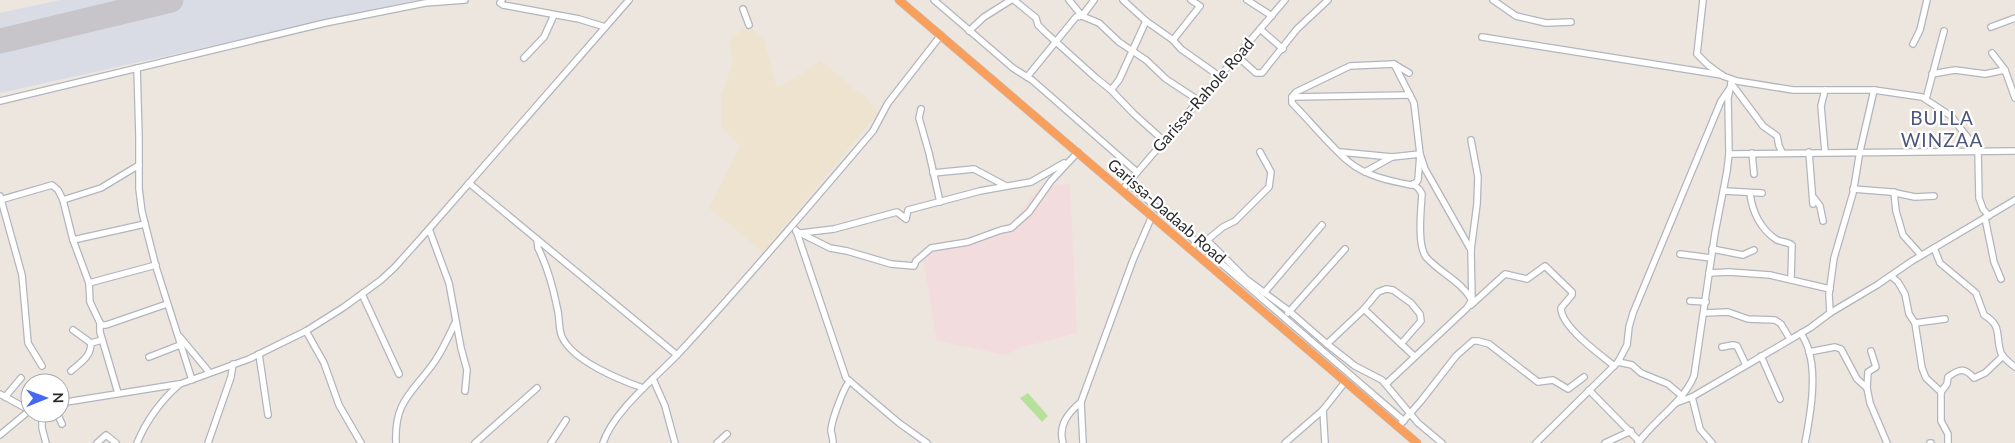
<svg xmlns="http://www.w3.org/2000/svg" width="2015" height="443" viewBox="0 0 2015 443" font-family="Lato,sans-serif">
  <rect width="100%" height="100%" fill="#ede6de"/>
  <path fill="#ede3cf" d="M749,25L764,40L777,87L808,70L820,60L856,91L864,94L878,113L763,252L709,208L740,146L721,127V95L733,63L729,40Z"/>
  <path fill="#f3dcde" d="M1070,183L1077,333L1023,347L1005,355L937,341L923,258L936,250L1010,225L1039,188Z"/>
  <path fill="#d9dce5" d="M60,0H417L0,93V13Z"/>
  <path fill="#b5e19d" d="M1028,393L1048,416L1042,422L1020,398Z"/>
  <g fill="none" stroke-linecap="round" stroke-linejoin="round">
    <path stroke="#c7c5ca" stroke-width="25" d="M0,41L171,0"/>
    <defs>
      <g id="minor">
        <path d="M502,0L500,3L503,5L579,19L605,27"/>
        <path d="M934,0L1013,68L1032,80L1137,172"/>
        <path d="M1014,0L1036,18L1038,25L1045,32L1096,78L1111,90L1134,114L1164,141"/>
        <path d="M1069,0L1082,16L1099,23L1119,42L1146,60L1166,79L1198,100"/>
        <path d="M1123,0L1146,21L1173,40L1181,49L1219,76"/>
        <path d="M1247,0L1272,16"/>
        <path d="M1493,0L1516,16L1546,23L1571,22"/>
        <path d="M1703,0L1697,54L1708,65L1723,76L1737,81L1793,90H1874L1922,97L1951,116L1978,151L1979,198L1983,209L1989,216"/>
        <path d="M743,9L749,25"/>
        <path d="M1991,27L2015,18"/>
        <path d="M1260,29L1283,49"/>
        <path d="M969,31L984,17L1011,0"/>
        <path d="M1482,37L1722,75"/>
        <path d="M1173,40L1200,6L1191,0"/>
        <path d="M1913,44L1920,30L1927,0"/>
        <path d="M1237,56L1256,73H1262L1297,29L1328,0"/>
        <path d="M524,58L544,37L554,15"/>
        <path d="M1394,64L1414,103L1420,154L1425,169L1471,250"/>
        <path d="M137,68L139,136V189L142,212L156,267L192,380"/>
        <path d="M2005,70L2015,98"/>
        <path d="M1932,74L1955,70L1985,74L2005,70L1992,53"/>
        <path d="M1027,77L1076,17L1082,16L1094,0"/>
        <path d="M1731,83L1763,126L1777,136L1779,146L1782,152"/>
        <path d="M1111,90L1119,80L1146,21"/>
        <path d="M1292,97L1410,95"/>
        <path d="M1926,99L1944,31"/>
        <path d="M0,101L325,23L425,3L465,0"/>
        <path d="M921,109L919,118L929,153L940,202"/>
        <path d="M1340,152L1392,157"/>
        <path d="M1809,152L1813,204"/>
        <path d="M1825,152L1821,106L1825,90"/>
        <path d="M1752,153L1754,174"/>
        <path d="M1729,154L2015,151"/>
        <path d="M139,165L101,188L63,200L73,240L89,283L90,302L101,325H106L167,304"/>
        <path d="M1365,172L1392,157L1420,154L1418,180L1415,184L1411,185C1390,181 1366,176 1349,162C1330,146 1310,121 1292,103V97L1296,92L1350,66L1394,64L1409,73"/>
        <path d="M933,173L974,169L1006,186"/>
        <path d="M469,183L677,355"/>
        <path d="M1128,183L1404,421"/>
        <path d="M1413,184L1419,189L1422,194C1421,210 1417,245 1426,257C1440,273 1461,281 1472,300"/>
        <path d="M1853,189L1891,192L1915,197L1934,196"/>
        <path d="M1122,190L1285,0"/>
        <path d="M1724,191L1762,193"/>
        <path d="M1894,192L1896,211L1903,235L1921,255"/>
        <path d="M1750,193C1752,212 1761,230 1777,240C1782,242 1788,242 1792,245L1791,280"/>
        <path d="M0,196L22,275L28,343L42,366"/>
        <path d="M1814,198L1820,206L1823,221"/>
        <path d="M0,200L52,185L58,190L63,200"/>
        <path d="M1985,218L1994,262L2001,279"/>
        <path d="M429,229L449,283L461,348L467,370L465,391"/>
        <path d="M796,230L846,378L899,423L927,443"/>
        <path d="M796,231L830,248L847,251L891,264L914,266L916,261L931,248L968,242L1001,230L1011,228L1029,212L1051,181L1078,152"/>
        <path d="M801,233L834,229L897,212L906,219L908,210L980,191L1031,182L1064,163"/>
        <path d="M537,239L538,248C547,266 553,287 557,307C560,317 558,328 562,337C573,361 620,380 643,388"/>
        <path d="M73,240L145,224"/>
        <path d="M1207,240L1246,279L1289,311L1327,344L1355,366L1382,380L1418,423L1442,443"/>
        <path d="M1934,248L1940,263L1976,293L1984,315C2003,326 1995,336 2001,353C2004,359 2010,363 2015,367"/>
        <path d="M1190,249L1198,241L1207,240L1223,227L1235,221L1269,187L1271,172L1260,152"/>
        <path d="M1712,249L1743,255L1754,250"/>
        <path d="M1680,254L1711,258"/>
        <path d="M1709,273L1729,272L1770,275L1830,289"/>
        <path d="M1891,276L1898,282L1905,294L1909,314L1915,323L1922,368L1926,378L1941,392V421L1948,434V443"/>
        <path d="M89,283L156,265"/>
        <path d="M1264,293L1322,225"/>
        <path d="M362,294L399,374"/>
        <path d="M1690,301L1706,302"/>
        <path d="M1471,305L1505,274L1527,279L1545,266L1572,292V295L1561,308C1561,327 1600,354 1614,366"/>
        <path d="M1364,309L1414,356"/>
        <path d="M1288,313L1345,249"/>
        <path d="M1704,313L1728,312L1748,319L1775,320L1781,324L1790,339"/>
        <path d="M1830,313L1829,294L1834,258L1853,193L1860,151L1874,90"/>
        <path d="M100,323V332L118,393"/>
        <path d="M1915,323L1945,319"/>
        <path d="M73,330L91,343"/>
        <path d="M306,331L324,363L339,405L361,443"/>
        <path d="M1801,333C1804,339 1808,345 1809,352C1817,377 1810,417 1805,443"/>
        <path d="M180,337L209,372"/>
        <path d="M1327,344L1364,309L1378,292L1386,289L1393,290L1411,303L1420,314L1421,321L1401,344"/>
        <path d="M1722,347L1733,345L1737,346L1746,365"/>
        <path d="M1809,352L1835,347L1841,349L1857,379L1867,388L1870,403L1887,443"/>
        <path d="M259,354L268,415"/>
        <path d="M1761,356L1780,399"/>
        <path d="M149,357L180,345"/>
        <path d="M1618,362L1632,365L1641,373L1668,384L1682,396"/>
        <path d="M71,371C81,362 91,357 91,343L102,340"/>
        <path d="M653,379L665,406L675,443"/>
        <path d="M1386,384L1467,308L1472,300L1471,250L1477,204L1478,177L1471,140"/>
        <path d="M1867,388L1868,372L1876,367L1871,351"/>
        <path d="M1589,390L1639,441"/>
        <path d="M1941,392L1947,384L1948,377C1959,369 1964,367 1974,378L1985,373L2003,356"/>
        <path d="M0,394L29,410"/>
        <path d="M5,397L21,378"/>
        <path d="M1692,397L1700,429L1712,443"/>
        <path d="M60,403L179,384"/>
        <path d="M1676,403L1692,397L1810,328L1830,313L1877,285L1912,261L2015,200"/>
        <path d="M42,413V428L46,443"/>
        <path d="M57,413L62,424"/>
        <path d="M1398,427L1421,401L1456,356L1473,341H1478L1489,344L1538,382L1553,380L1568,389L1584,377"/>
        <path d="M0,435L30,410"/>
        <path d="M97,443L106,435L116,443"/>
        <path d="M137,443C146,421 162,399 180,384L249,359L306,331L344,307L381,280L395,267L429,229L629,0"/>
        <path d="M208,443L231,377L233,364"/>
        <path d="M396,443C394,400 413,393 435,361C443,349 449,336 455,323"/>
        <path d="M475,443L537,388"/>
        <path d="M551,443L566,420"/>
        <path d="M603,443C613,412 656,377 678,354C745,282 809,206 873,131L888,103L941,35"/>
        <path d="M717,443L727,434"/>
        <path d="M833,443C833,439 832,435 831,431C831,422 844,386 850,381"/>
        <path d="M1063,443C1058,425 1068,413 1081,402"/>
        <path d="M1083,443L1081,402L1133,260L1152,216"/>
        <path d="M1285,443L1323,410"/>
        <path d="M1325,443L1323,410L1345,382"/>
        <path d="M1536,443L1618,362L1627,345L1629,327L1633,313L1721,101L1730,88"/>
        <path d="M1605,443L1631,431"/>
        <path d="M1638,443C1655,419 1682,404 1694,376L1715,233L1727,171L1729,154L1728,98L1731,84"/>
        <path d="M1930,443H1931"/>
      </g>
      <path id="highway" d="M899,0L1417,443"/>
    </defs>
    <use href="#minor" stroke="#b2b5be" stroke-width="8"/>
    <use href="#highway" stroke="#c8c8c8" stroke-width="9"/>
    <use href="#minor" stroke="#fff" stroke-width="5.5"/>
    <use href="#highway" stroke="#f89f5e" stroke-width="8"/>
  </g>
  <g text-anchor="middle" stroke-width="4.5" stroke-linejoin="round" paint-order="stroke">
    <g font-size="16" fill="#2b2b2b" stroke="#fff">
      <text transform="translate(1203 95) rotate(-49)" y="6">Garissa-Rahole Road</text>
      <text transform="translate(1167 211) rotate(41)" y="6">Garissa-Dadaab Road</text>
    </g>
    <g font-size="19" letter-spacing="1" fill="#4d567b" stroke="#fff">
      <text x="1942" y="125">BULLA<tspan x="1942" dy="22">WINZAA</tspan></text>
    </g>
  </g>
  <g transform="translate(45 398) rotate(89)"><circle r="24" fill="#ffffff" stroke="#aaaaaa"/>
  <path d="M0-4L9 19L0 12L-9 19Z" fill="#4568f3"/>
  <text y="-8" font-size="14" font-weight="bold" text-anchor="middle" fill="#2b2b2b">N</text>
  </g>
</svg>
